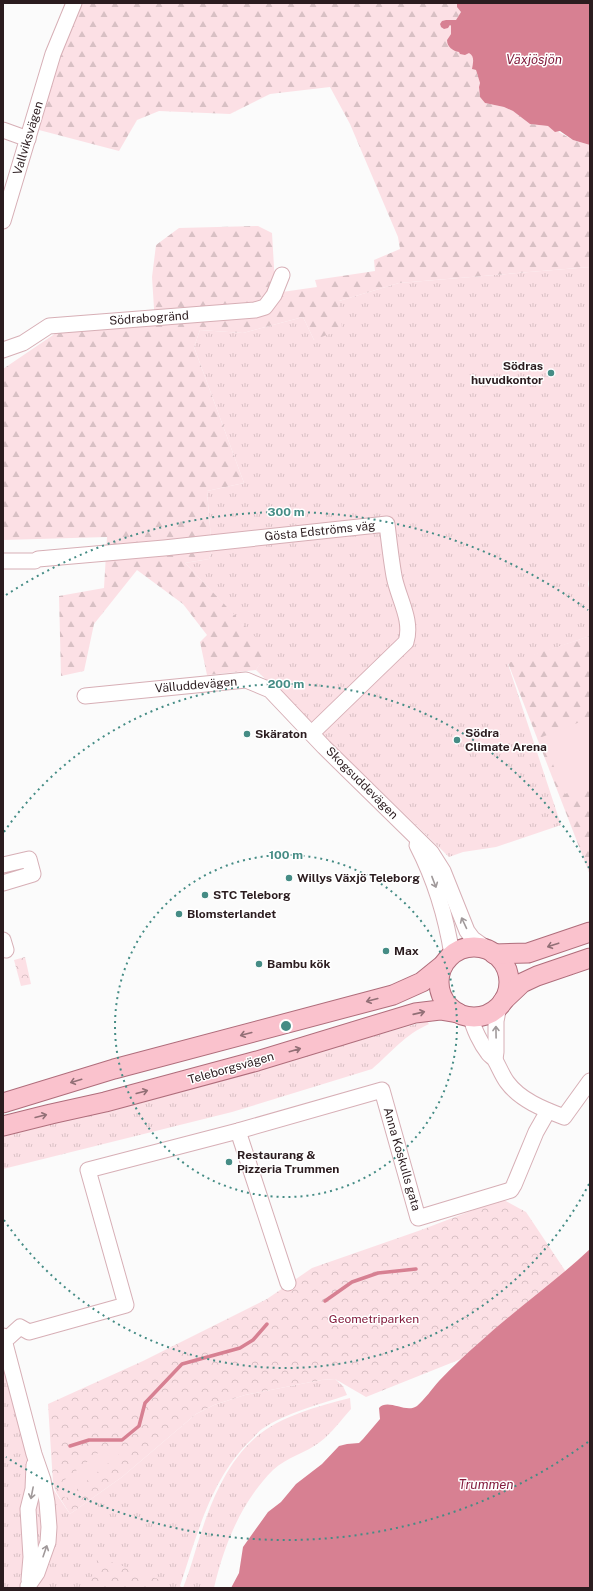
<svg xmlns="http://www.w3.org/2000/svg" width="593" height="1591" viewBox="0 0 593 1591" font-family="'Public Sans',sans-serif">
  <defs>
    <pattern id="grass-tufts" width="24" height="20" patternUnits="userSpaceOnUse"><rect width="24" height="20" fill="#fce0e5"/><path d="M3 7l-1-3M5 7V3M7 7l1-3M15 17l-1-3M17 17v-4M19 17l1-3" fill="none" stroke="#d8c0c4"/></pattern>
    <pattern id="forest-firs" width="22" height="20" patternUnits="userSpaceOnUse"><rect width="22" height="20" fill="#fce0e5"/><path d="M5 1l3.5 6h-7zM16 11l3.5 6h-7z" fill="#d8c0c4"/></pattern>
    <pattern id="park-crowns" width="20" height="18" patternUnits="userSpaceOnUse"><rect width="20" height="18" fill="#fce0e5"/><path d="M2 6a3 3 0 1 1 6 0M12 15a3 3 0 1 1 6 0" fill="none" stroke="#d8c0c4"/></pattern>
  </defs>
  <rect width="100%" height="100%" fill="#fbfbfb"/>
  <g fill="url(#grass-tufts)">
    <path d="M590,267V574L588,584L590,592V636L508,664L561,825L496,847L463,852L449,857L256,670L268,651L185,563L209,559L212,551L207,491L244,483L194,347L200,330L243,333L303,317L314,340L339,301L399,283Z"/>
    <path d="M427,1021L429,1024C404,1035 392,1052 372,1069L232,1112L3,1169V1134L114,1110Z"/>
    <path d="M3,1367L28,1452L70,1514L122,1477L196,1414L214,1405L245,1395L321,1380L335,1379L343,1386L347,1395C318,1405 287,1412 262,1429C258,1432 255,1436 251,1440C211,1478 197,1535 180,1586L183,1588C191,1568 196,1547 203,1527C214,1495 229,1461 255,1438C280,1416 319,1406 350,1398L351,1409C341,1420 332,1433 320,1442C306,1453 287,1457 273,1470C241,1502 224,1545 214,1588H3Z"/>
  </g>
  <g fill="url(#forest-firs)">
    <path d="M79,3H457V4L461,12L456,20L449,21L440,24L441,27L451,26V34L447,40L449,46L457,51L471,53C475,58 473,63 472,69L476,70L480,83L479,87L480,97L485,103L504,107L513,111L530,124L548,126L573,140L590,145V267L399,283L339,301L342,329L314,340L303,317L243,333L200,330L194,347L244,483L207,491L212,551L209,559L185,563L269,651L256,670L207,675L200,642L207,635L183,604L137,570L94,624L84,671L61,676L59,596L104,588L107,537L3,540V369L56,333L155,324L152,277L156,245L179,228L258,226L272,233L275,284L282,292L317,287L315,280L375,271L374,260L400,249L398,237L350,124L330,87L270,94L230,114L159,111L137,120L119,151L39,130L49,91Z"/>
    <path d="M590,636V875L508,663Z"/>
  </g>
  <g fill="url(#park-crowns)">
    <path d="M25,957L31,984L21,986L14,960Z"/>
    <path d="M502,1199L526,1212L566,1272L482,1340L461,1359L366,1397L335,1379L321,1380L245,1395L214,1405L196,1414L122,1477L70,1514L56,1492L53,1483L48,1404L143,1361L267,1299L312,1268L421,1230Z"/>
    <path d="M98,1557L158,1579L165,1588H88Z"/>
  </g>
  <g fill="#fce0e5">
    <path d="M590,718V784L565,794L542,737Z"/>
    <path d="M103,1449L124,1450L65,1499L62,1482Z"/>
  </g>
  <g fill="#d78092">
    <path d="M457,3H590V145L573,140L560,131L555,132L548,126L530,124L513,111L504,107L485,103L480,97L479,87L480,83L476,70L472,69C473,63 475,56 469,53L465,55L460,54L459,52C453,51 447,47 447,40L451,34V26L450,25L448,28L444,29L441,27L440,24L442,21L446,20H456L461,12L457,7Z"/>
    <path d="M590,1249V1588H231L239,1573L243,1547L268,1512L281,1502L296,1484L322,1464L339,1446L347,1444L359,1443L363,1439L380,1419L379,1408C388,1398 406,1414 417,1406C425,1399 432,1389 439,1381C452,1367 466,1354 481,1341C516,1309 555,1282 590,1249Z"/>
  </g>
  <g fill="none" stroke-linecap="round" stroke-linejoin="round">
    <g stroke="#d78092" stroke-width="3.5">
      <path d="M325,1301L352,1282L378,1273L416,1269"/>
      <path d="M70,1446L89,1440H122L139,1426L145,1403L182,1364L240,1348L253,1340L267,1324"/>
    </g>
    <defs>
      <g id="minor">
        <path d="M3,130L28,139"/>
        <path d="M3,221L53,54L74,3"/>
        <path d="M3,350L23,343L49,326L255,310L265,307L274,295L282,275"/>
        <path d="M3,561H35L38,559L164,548L387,524C389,541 391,559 394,576C398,598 413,620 406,642L312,733"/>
        <path d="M85,696L246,680L270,690L324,747L431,852L443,871L467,931L473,939L490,951"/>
        <path d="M417,845C435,880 446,916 452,955"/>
        <path d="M3,865L29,859L33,874L3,883"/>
        <path d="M3,940L6,950"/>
        <path d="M471,1017C473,1028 481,1044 488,1053C490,1056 493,1057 495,1060C499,1067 502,1075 507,1082C520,1100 543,1109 564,1117L590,1081"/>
        <path d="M495,1059L496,1052V1021L499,1006"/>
        <path d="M238,1131L288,1283"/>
        <path d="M3,1336L34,1454L43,1480L47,1502L49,1527L48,1542L37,1573L28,1586"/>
        <path d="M3,1339L9,1337L20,1327L29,1332L126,1305L88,1170L238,1131L382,1090L418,1218L511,1190L514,1185L536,1132L548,1111"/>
        <path d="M29,1580L31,1557L28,1509L33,1489L34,1465"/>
      </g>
      <g id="major">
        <circle cx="474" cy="982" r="35"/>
        <path d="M494,954L528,953L590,932"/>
        <path d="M503,1001L522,983L537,976L590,958"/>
        <path d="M3,1103L114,1069L393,995L422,982L443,965"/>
        <path d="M3,1126L51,1114L105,1102L257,1061L415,1013L440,1010L458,1013"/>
      </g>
    </defs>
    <use href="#minor" stroke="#d7afb6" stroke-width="17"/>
    <use href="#major" stroke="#af6d7b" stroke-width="21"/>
    <use href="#minor" stroke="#fff" stroke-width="15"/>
    <use href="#major" stroke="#fac2cd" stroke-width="19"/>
  </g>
  <defs><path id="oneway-shaft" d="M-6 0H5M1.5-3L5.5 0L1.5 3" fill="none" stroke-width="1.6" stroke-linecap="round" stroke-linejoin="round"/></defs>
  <g stroke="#a0999a">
    <use href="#oneway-shaft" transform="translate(434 882) rotate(69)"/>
    <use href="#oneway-shaft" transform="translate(464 923) rotate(-115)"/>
    <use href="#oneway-shaft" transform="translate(496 1032) rotate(-91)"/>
    <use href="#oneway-shaft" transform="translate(32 1493) rotate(101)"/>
    <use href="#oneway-shaft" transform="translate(45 1551) rotate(-71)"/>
  </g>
  <g stroke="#926f76">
    <use href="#oneway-shaft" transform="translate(553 945) rotate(162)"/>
    <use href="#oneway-shaft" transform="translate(372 1000) rotate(165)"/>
    <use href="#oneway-shaft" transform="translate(419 1013) rotate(-13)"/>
    <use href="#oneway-shaft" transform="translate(246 1034) rotate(165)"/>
    <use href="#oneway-shaft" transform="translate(295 1050) rotate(-16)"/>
    <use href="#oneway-shaft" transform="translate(76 1081) rotate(163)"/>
    <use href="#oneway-shaft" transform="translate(142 1092) rotate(-15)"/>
    <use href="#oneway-shaft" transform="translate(41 1116) rotate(-14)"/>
  </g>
  <g fill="none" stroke="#458c85" stroke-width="2" stroke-dasharray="2 4">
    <circle cx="286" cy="1026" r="171"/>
    <path d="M589 1184A342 342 0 0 1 4 1220M4 832A342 342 0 0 1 589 868"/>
    <path d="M588 1442A514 514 0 0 1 6 1457M6 595A514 514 0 0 1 588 610"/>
  </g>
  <g fill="#458c85" stroke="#fff" stroke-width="1.5">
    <circle cx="551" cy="373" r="4"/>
    <circle cx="247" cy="734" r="4"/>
    <circle cx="457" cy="740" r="4"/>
    <circle cx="289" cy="878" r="4"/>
    <circle cx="205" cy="895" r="4"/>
    <circle cx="179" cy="914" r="4"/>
    <circle cx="386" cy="951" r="4"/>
    <circle cx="259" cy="964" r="4"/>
    <circle cx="229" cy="1162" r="4"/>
  </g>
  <g text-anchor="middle" stroke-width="3" stroke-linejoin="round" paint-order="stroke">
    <g font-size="12" fill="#2b1c1f" stroke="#fff">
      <text transform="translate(28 138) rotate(-73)" y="4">Vallviksvägen</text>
      <text transform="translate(149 318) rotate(-4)" y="4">Södrabogränd</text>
      <text transform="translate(320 531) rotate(-6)" y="4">Gösta Edströms väg</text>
      <text transform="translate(196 685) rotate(-5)" y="4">Välluddevägen</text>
      <text transform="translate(362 783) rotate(45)" y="4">Skogsuddevägen</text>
      <text transform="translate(231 1068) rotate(-16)" y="4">Teleborgsvägen</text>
      <text transform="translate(402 1159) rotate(74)" y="4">Anna Koskulls gata</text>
    </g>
    <g font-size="12" font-weight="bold" fill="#2b1c1f" stroke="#fff" text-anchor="start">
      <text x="543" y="370" text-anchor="end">Södras<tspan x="543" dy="14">huvudkontor</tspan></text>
      <text x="465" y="737">Södra<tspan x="465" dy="14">Climate Arena</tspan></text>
      <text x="255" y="738">Skäraton</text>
      <text x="297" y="882">Willys Växjö Teleborg</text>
      <text x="213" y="899">STC Teleborg</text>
      <text x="187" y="918">Blomsterlandet</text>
      <text x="394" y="955">Max</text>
      <text x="267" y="968">Bambu kök</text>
      <text x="237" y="1159">Restaurang &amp;<tspan x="237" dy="14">Pizzeria Trummen</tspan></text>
    </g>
    <g font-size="12" fill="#831c3d" stroke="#fff">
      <text x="374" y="1323">Geometriparken</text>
    </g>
    <g font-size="13" font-style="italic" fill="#841d3e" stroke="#fff">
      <text x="534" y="64">Växjösjön</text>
      <text x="486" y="1489">Trummen</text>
    </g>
  </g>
  <circle cx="286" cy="1026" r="6" fill="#458c85" stroke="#fff" stroke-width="2"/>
  <g font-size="12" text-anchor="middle" font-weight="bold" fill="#458c85" stroke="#fff" stroke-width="3" stroke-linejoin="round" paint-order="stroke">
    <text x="286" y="516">300 m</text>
    <text x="286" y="688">200 m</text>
    <text x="286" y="859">100 m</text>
  </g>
  <rect width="593" height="1591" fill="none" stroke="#2b1c1f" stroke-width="8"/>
</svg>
